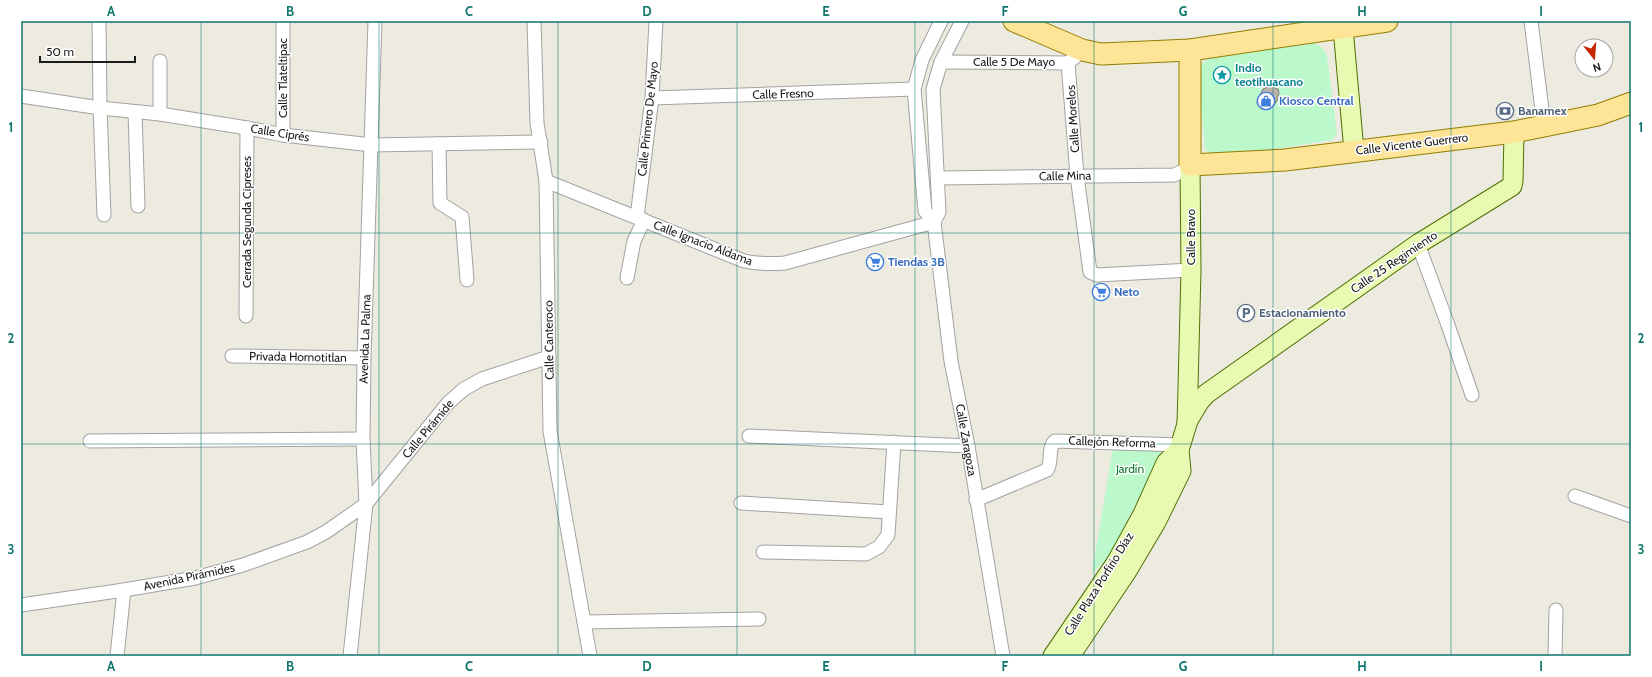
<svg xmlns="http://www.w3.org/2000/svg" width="1652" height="677" viewBox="0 0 1652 677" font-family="Cabin,sans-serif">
  <rect width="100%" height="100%" fill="#edebe0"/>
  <g fill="#bbf9cc">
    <path d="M1311,42C1319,45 1324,48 1327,56L1337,134L1332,140L1225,157L1210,154L1205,149L1198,73C1200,65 1204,61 1212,57Z"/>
    <path d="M1113,448L1162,450L1154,469L1107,559L1092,573Z"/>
  </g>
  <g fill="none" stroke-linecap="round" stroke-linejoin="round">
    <defs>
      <g id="street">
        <path d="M99,21L100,108L104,215"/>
        <path d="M283,21V135"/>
        <path d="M534,21L537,123L546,181L550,431L590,656"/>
        <path d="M941,21L922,60L914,89L925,211L934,222L951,361L968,446L1003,656"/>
        <path d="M1531,21L1544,126"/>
        <path d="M160,61V114"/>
        <path d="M941,62L1068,63L1075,57"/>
        <path d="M1068,63L1077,176L1090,272L1097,275L1191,270"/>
        <path d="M21,96L100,108L160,114L247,128L283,135L372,145L541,142"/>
        <path d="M652,98L914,89"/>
        <path d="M135,112L138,206"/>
        <path d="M439,144L440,203L462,217L467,280"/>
        <path d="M938,178L1174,175L1183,171L1190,165"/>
        <path d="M546,181L744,261C758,264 771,264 785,263L934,222"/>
        <path d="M637,217L652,98L656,21"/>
        <path d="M934,222L939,212L933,89L941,62L962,21"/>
        <path d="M1418,244L1448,325L1472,395"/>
        <path d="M627,278L634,241L644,220"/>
        <path d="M246,316L247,128"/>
        <path d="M232,356L364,358"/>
        <path d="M749,436L968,446"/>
        <path d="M90,441L363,439"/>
        <path d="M1575,496L1631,516"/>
        <path d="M976,500L1047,470C1053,462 1047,448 1055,441L1181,445"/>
        <path d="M741,503L889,512"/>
        <path d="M763,552L866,554L879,547L888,535L894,442"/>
        <path d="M21,605L124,590L195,578L243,565L307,542L326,532L366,504L448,403L464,389L482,379L549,357"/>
        <path d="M584,622L759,619"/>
        <path d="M117,656L124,590"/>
        <path d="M350,656L366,504L363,439L364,358L375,21"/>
        <path d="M1555,656L1556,610"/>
      </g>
      <g id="secondary">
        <path d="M1345,21L1343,28L1354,151"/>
        <path d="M1187,422L1199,402L1206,394L1418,244L1512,186L1513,181L1514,132"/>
        <path d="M1053,656L1116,563L1143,514L1166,463L1179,450"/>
        <path d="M1070,656L1127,571L1156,522L1181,471L1179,450L1187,424L1188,388L1191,270L1190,165"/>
      </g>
      <g id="primary">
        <path d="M1014,21L1082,50L1101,54L1190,50L1387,21"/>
        <path d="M1190,50V165L1285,160L1514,132L1598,115L1631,103"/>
      </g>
    </defs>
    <use href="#street" stroke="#a2a2a2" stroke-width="15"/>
    <use href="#secondary" stroke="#4f7103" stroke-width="21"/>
    <use href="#primary" stroke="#927e00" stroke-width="23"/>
    <use href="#street" stroke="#fff" stroke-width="13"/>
    <use href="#secondary" stroke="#e8fab1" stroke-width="19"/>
    <use href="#primary" stroke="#fde496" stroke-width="21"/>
  </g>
  <path fill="#9f9b92" d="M1263,89L1277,101L1273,107L1265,110L1261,109L1256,103L1259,95Z"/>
  <path fill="#827e77" d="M1277,101L1273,107L1265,110L1261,109L1265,103Z"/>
  <path fill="#b9b4aa" stroke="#827e77" d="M1270,86L1278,89L1279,93L1277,101L1270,104L1265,103L1261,97L1263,89Z"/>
  <path fill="none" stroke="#0f766e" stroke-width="1" stroke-opacity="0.55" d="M201,21V656M379,21V656M558,21V656M737,21V656M915,21V656M1094,21V656M1273,21V656M1451,21V656M21,233H1631M21,444H1631"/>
  <defs>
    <symbol id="sight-ring" viewBox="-11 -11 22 22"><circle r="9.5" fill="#fff" stroke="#0f9aa8" stroke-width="1.5"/><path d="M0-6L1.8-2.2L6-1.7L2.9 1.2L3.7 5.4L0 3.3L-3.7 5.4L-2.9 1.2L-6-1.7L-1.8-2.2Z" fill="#0f9aa8"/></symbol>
    <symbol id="shop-ring" viewBox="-11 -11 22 22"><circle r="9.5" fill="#fff" stroke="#3f7fe0" stroke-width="1.5"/><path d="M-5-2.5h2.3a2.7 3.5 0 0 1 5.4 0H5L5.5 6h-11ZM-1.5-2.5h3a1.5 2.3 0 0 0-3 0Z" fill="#3f7fe0"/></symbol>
    <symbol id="bank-ring" viewBox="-11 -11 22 22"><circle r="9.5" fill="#fff" stroke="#5c6f8a" stroke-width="1.5"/><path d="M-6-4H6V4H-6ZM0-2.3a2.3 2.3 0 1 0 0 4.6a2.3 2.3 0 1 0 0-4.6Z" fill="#5c6f8a"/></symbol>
    <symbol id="supermarket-ring" viewBox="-11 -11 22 22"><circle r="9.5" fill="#fff" stroke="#3f7fe0" stroke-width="1.5"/><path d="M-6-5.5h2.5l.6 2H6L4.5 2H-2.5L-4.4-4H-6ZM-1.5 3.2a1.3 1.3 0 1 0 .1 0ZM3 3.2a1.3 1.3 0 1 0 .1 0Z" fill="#3f7fe0"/></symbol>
    <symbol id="parking-ring" viewBox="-11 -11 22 22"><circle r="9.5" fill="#fff" stroke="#5c6f8a" stroke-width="1.5"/><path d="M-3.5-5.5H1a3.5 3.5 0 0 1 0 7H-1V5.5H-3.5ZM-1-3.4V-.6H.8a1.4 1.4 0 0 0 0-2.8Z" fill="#5c6f8a"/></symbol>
  </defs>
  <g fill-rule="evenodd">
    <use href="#sight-ring" x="1212" y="65" width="20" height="20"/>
    <use href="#shop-ring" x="1256" y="91" width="20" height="20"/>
    <use href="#bank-ring" x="1495" y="101" width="20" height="20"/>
    <use href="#supermarket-ring" x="865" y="252" width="20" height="20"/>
    <use href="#supermarket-ring" x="1091" y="282" width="20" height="20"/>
    <use href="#parking-ring" x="1236" y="303" width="20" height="20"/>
  </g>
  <g text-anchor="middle" stroke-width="3" stroke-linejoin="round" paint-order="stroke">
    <g font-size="12" fill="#1b1b1b" stroke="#fff">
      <text x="1014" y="66">Calle 5 De Mayo</text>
      <text transform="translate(283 78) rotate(-90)" y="4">Calle Tlateltipac</text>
      <text transform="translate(783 94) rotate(-2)" y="4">Calle Fresno</text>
      <text transform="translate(648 119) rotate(-84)" y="4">Calle Primero De Mayo</text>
      <text transform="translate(1073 119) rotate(-94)" y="4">Calle Morelos</text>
      <text transform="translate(280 133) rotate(9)" y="4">Calle Ciprés</text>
      <text transform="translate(1412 144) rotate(-7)" y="4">Calle Vicente Guerrero</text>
      <text transform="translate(1065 176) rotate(-1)" y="4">Calle Mina</text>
      <text transform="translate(247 222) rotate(-90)" y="4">Cerrada Segunda Cipreses</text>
      <text transform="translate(1191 237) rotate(-90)" y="4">Calle Bravo</text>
      <text transform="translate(703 243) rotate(21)" y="4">Calle Ignacio Aldama</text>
      <text transform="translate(1394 262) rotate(-34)" y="4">Calle 25 Regimiento</text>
      <text transform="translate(365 339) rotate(-88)" y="4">Avenida La Palma</text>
      <text transform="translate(549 340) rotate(-91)" y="4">Calle Canteroco</text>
      <text transform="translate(298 357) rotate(1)" y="4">Privada Hornotitlan</text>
      <text transform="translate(428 429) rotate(-50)" y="4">Calle Pirámide</text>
      <text transform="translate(966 440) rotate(80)" y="4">Calle Zaragoza</text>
      <text transform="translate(1112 442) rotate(2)" y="4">Callejón Reforma</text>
      <text transform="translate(189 577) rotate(-12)" y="4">Avenida Pirámides</text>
      <text transform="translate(1099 584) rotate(-58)" y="4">Calle Plaza Porfirio Díaz</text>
    </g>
    <g font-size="12" font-weight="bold" fill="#0d838f" stroke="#fff" text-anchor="start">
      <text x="1235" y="72">Indio<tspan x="1235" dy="14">teotihuacano</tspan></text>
    </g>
    <g font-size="12" font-weight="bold" fill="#366cbe" stroke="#fff" text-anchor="start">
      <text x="1279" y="105">Kiosco Central</text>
      <text x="888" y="266">Tiendas 3B</text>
      <text x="1114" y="296">Neto</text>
    </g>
    <g font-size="12" font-weight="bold" fill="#4e5e75" stroke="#fff" text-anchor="start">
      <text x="1518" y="115">Banamex</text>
      <text x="1259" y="317">Estacionamiento</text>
    </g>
    <g font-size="12" fill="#0a7829" stroke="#fff">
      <text x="1130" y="473">Jardín</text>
    </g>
  </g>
  <rect width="1652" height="677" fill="none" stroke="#ffffff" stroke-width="44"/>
  <g transform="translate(1594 58) rotate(163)"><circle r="19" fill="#ffffff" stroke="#a4a4a4"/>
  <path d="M0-3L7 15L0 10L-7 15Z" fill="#c62700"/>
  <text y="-6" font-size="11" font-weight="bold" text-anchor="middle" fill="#1b1b1b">N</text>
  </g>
  <path d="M40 56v6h95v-6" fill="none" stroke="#1b1b1b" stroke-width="2"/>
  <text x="46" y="56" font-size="12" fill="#1b1b1b" stroke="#ffffff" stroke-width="3" paint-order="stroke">50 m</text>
  <rect x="22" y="22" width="1608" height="633" fill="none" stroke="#0f766e" stroke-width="1.5"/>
  <g font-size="13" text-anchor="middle" font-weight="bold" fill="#0f766e">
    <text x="111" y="16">A</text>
    <text x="290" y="16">B</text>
    <text x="469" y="16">C</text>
    <text x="647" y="16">D</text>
    <text x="826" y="16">E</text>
    <text x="1005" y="16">F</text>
    <text x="1183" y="16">G</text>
    <text x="1362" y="16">H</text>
    <text x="1541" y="16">I</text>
    <text x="11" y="132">1</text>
    <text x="1641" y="132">1</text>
    <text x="11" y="343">2</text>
    <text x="1641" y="343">2</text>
    <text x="11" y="554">3</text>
    <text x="1641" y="554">3</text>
    <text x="111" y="671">A</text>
    <text x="290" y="671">B</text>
    <text x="469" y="671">C</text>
    <text x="647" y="671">D</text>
    <text x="826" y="671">E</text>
    <text x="1005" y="671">F</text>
    <text x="1183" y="671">G</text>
    <text x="1362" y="671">H</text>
    <text x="1541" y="671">I</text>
  </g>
</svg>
